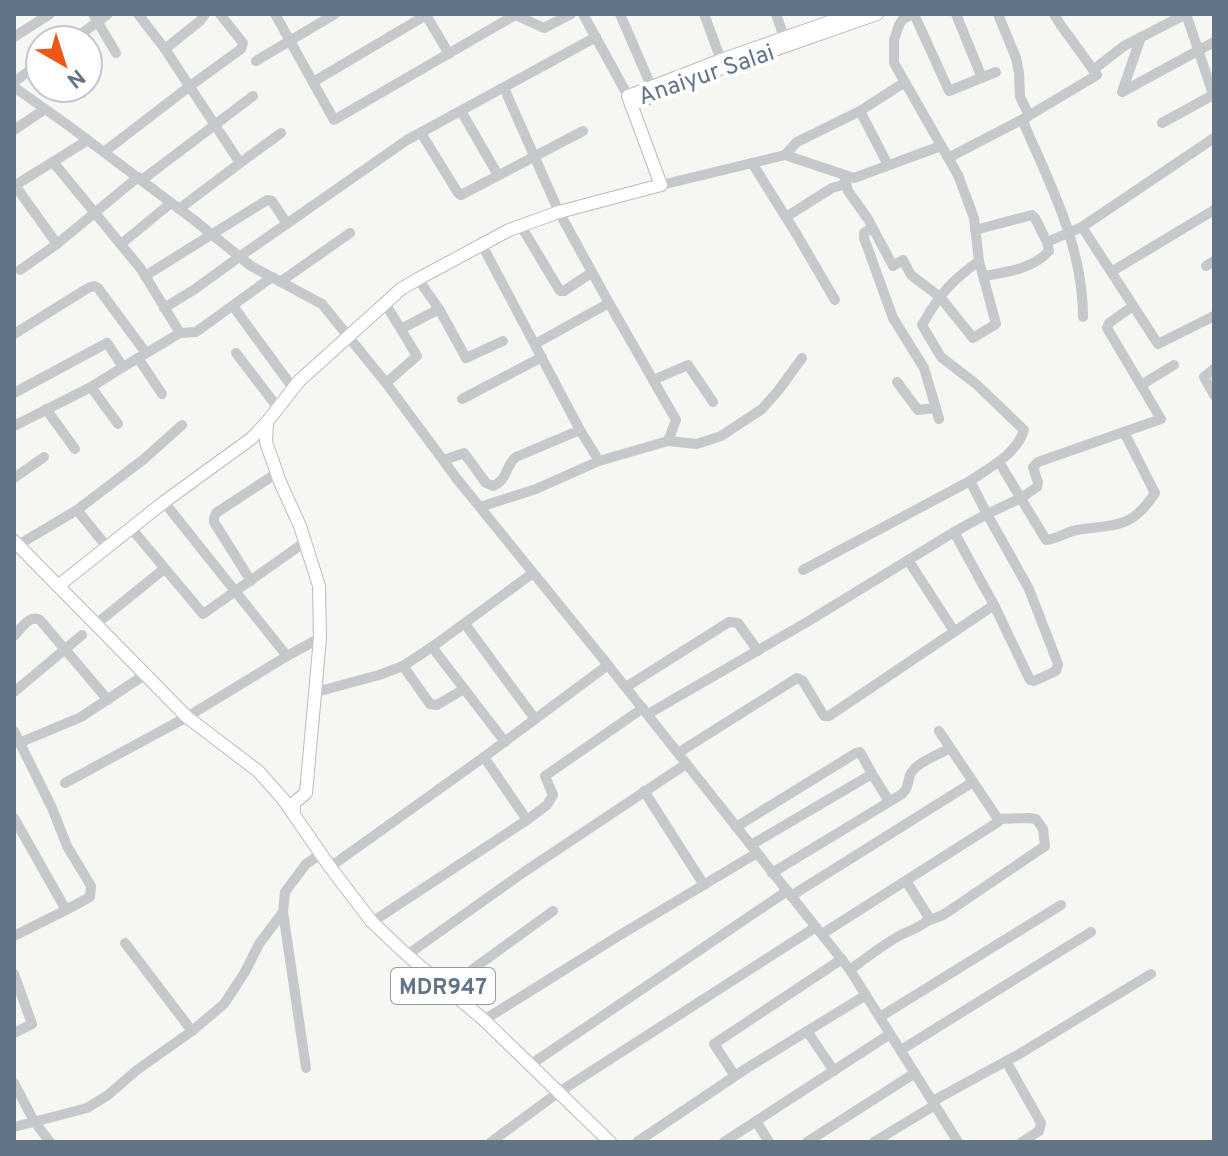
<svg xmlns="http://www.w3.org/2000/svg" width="1228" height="1156" viewBox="0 0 1228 1156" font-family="Overpass,sans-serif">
  <rect width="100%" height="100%" fill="#f6f6f2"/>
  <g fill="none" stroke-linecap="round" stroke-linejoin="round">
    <defs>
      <g id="major">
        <path d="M631,105L717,70L877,14"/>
        <path d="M267,422L266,442L280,482L300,526L319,586L320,638L306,793L294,803V815"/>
        <path d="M14,541L187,717L258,771L283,799L330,867L372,922L407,955L484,1020L610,1142"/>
        <path d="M58,586L164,502L252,438L267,422L299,381L401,289L418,279L509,230L559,212L661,185L628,96L721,60L852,14"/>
      </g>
    </defs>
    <use href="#major" stroke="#b8bcc0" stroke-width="14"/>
    <g stroke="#c5c9cc" stroke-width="10">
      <path d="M93,14L116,53"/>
      <path d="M138,14L165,49L240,163L179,209"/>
      <path d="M275,14L334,120L517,14"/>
      <path d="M513,14L544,28L571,14"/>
      <path d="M583,14L628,96"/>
      <path d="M620,14L651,86"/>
      <path d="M704,14L721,60"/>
      <path d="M776,14L784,37"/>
      <path d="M914,14L949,91L996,72"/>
      <path d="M956,14L982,78"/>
      <path d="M998,14L1016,58L1019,73L1020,97L1029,115"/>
      <path d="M1186,14L1214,97"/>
      <path d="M426,15L449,54"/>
      <path d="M14,37L50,14"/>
      <path d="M1141,37L1122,92L1214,42"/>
      <path d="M73,40L108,14"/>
      <path d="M165,49L200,21L205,14"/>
      <path d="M256,61L335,14"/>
      <path d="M1093,70L1124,46L1186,14"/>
      <path d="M14,82L40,63"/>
      <path d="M313,82L428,14"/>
      <path d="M14,87L69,126L194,220L251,266L322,304L386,383L457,479L608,665L484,757L330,867"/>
      <path d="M504,88L559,212L609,303L676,420L668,441"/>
      <path d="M461,111L498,175"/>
      <path d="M860,111L888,165"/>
      <path d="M1025,118L1024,124C1051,186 1083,247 1083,317"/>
      <path d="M1162,123L1213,95"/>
      <path d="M14,130L45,109"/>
      <path d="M421,133L458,193L461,195L583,131"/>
      <path d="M104,152L190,86L241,49L243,43L220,14"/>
      <path d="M785,155L797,142L860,111L905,82"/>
      <path d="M948,158L1025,118L1097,75L1060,24L1054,14"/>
      <path d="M53,162L141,269L180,333"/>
      <path d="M240,163L281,133"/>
      <path d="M752,163L797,235L835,300"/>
      <path d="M844,175L848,191L868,219L893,266L903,260L911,275L940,297L973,338L996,324L979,261"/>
      <path d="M142,180L253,96"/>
      <path d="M14,184L57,244"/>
      <path d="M661,185L785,155L854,178L941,146"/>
      <path d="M14,186L88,140"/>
      <path d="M786,217L832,188L846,184"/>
      <path d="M521,226L560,291H564L591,273"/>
      <path d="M1082,227L1158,344L1214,316"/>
      <path d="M872,228L864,233V238L893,318L924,368L939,419"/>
      <path d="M975,230L1032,215L1035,218L1047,242L1082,227L1214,138"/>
      <path d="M121,244L171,203"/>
      <path d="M482,245L580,430L599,461"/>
      <path d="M1206,266L1214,261"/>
      <path d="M20,270L57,244L138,177"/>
      <path d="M1111,272L1214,210"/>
      <path d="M145,276L267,200L272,201L287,224"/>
      <path d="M984,276C1006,272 1033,269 1049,251L1047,242"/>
      <path d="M418,279L439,309L466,358L503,341"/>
      <path d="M280,282L350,233"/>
      <path d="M385,303L417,356L386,383"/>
      <path d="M233,306L293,388"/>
      <path d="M164,308L195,289L239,257L407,140L596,37"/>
      <path d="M401,329L439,309"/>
      <path d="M14,334L88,288L94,286L98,288L146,353"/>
      <path d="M535,344L609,303"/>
      <path d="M236,353L278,408"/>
      <path d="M138,358L162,394"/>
      <path d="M1214,369L1204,377L1214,395"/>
      <path d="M653,380L688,365L713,402"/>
      <path d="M897,382L918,410L936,408"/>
      <path d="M1141,385L1174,365"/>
      <path d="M91,387L118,424"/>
      <path d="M14,393L107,343L123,367L180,333L196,332L272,277"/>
      <path d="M462,399L542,357"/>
      <path d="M46,409L75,449"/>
      <path d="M14,426L91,387L123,367"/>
      <path d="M444,460L464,453L486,483L493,486C509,479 504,467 516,457L580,430"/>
      <path d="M999,462L1046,540C1057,539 1066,532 1077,530C1115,524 1131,530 1155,493L1124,432"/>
      <path d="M14,478L44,457"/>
      <path d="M164,502L287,656"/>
      <path d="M480,507L536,489L599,461L668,441L697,444L721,436L762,409L778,391L802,358"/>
      <path d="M131,528L203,614L305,542"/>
      <path d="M954,532L994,605L1030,680L1034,681L1056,671L1058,664L1029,589L987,514L1021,498L1037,487L1038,483L1033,467L1038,462L1161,419L1107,328L1109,323L1133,306"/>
      <path d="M18,545L77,510"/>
      <path d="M107,547L77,510L144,459L182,425"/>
      <path d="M908,560L954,631"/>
      <path d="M803,570L970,481"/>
      <path d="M251,581L214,522V518L216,513L277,473"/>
      <path d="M96,624L164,569"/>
      <path d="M465,624L535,719"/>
      <path d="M14,636C21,629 29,614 40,620L108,700"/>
      <path d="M432,647L505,742"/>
      <path d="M608,665L850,970L958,1142"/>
      <path d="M403,666L430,704L437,705L464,689"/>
      <path d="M626,687L729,622L738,623L758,651"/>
      <path d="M14,692L82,635"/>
      <path d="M316,692L379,675L403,666L432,647L533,573"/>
      <path d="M648,714L807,622L954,532L987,514L970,481C990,467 1016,455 1024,430L976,384L941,357L922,325C939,295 951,281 979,261L974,218L958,175L894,63V40L899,25L903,19L913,14"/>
      <path d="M14,731L52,808L67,846L91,886L90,897L66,910"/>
      <path d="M19,743L81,717L146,674"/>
      <path d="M678,753L797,678L803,681L824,716H829L994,605"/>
      <path d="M65,783L187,717L287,656L320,638"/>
      <path d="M644,791L704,885"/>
      <path d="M14,818L66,910L14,936"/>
      <path d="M527,820L547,805L553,795L545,776L643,708"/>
      <path d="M736,827L856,753L860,752L872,774"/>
      <path d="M751,845L872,774L889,801"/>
      <path d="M772,873L902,794C909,787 907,784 910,775C916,762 939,755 950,748"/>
      <path d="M791,896L973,782"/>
      <path d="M283,912L306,1068"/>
      <path d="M927,921L943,915L952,909L1045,846L1043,829L1036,819L1028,818L998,819"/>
      <path d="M372,922L527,820L484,757"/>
      <path d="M822,934L998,822V819L939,731"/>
      <path d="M125,943L192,1031"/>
      <path d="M407,955L524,872L686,764"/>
      <path d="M850,970C866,958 881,946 899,936C908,931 919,928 927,921L928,916L906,881"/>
      <path d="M14,974L32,1024L14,1033"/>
      <path d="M450,991L466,974L553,911"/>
      <path d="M880,1017L1061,905"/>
      <path d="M484,1020L620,935L757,853"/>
      <path d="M807,1031L834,1071"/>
      <path d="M901,1050L1091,932"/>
      <path d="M1006,1061L1041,1123L1039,1131L1022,1142"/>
      <path d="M530,1065L787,891"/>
      <path d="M735,1076L714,1044L842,959"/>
      <path d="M14,1083L34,1121L50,1142"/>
      <path d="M933,1101L1021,1053L1151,974"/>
      <path d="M756,1121L769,1142"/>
      <path d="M14,1127L87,1108L108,1095L137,1070L192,1031L224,1004L245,972L259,944L283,912L285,892L306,864L321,854"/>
      <path d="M491,1142L559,1092L816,927"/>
      <path d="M637,1142L747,1068L866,995"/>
      <path d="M724,1142L890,1034"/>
      <path d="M807,1142L915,1073"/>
      <path d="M874,1142L935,1105"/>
    </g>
    <use href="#major" stroke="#fff" stroke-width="12"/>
  </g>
  <g text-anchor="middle" stroke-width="8" stroke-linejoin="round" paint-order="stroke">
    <rect fill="#fff" stroke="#929eaa" stroke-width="2" x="391" y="968" width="104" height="36" rx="6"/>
    <g font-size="22" font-weight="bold" fill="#637486">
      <text x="443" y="994">MDR947</text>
    </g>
    <g font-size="24" fill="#637486" stroke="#fff">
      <text transform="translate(706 74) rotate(-19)" y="8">Anaiyur Salai</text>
    </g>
  </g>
  <rect width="1228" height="1156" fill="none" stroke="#637486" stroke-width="32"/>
  <g transform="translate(64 64) rotate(141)"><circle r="38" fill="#ffffff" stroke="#c1c7cf" stroke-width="2"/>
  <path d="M0-6L14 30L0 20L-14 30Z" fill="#ef5719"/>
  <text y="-12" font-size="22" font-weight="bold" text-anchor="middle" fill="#637486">N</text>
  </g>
</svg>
